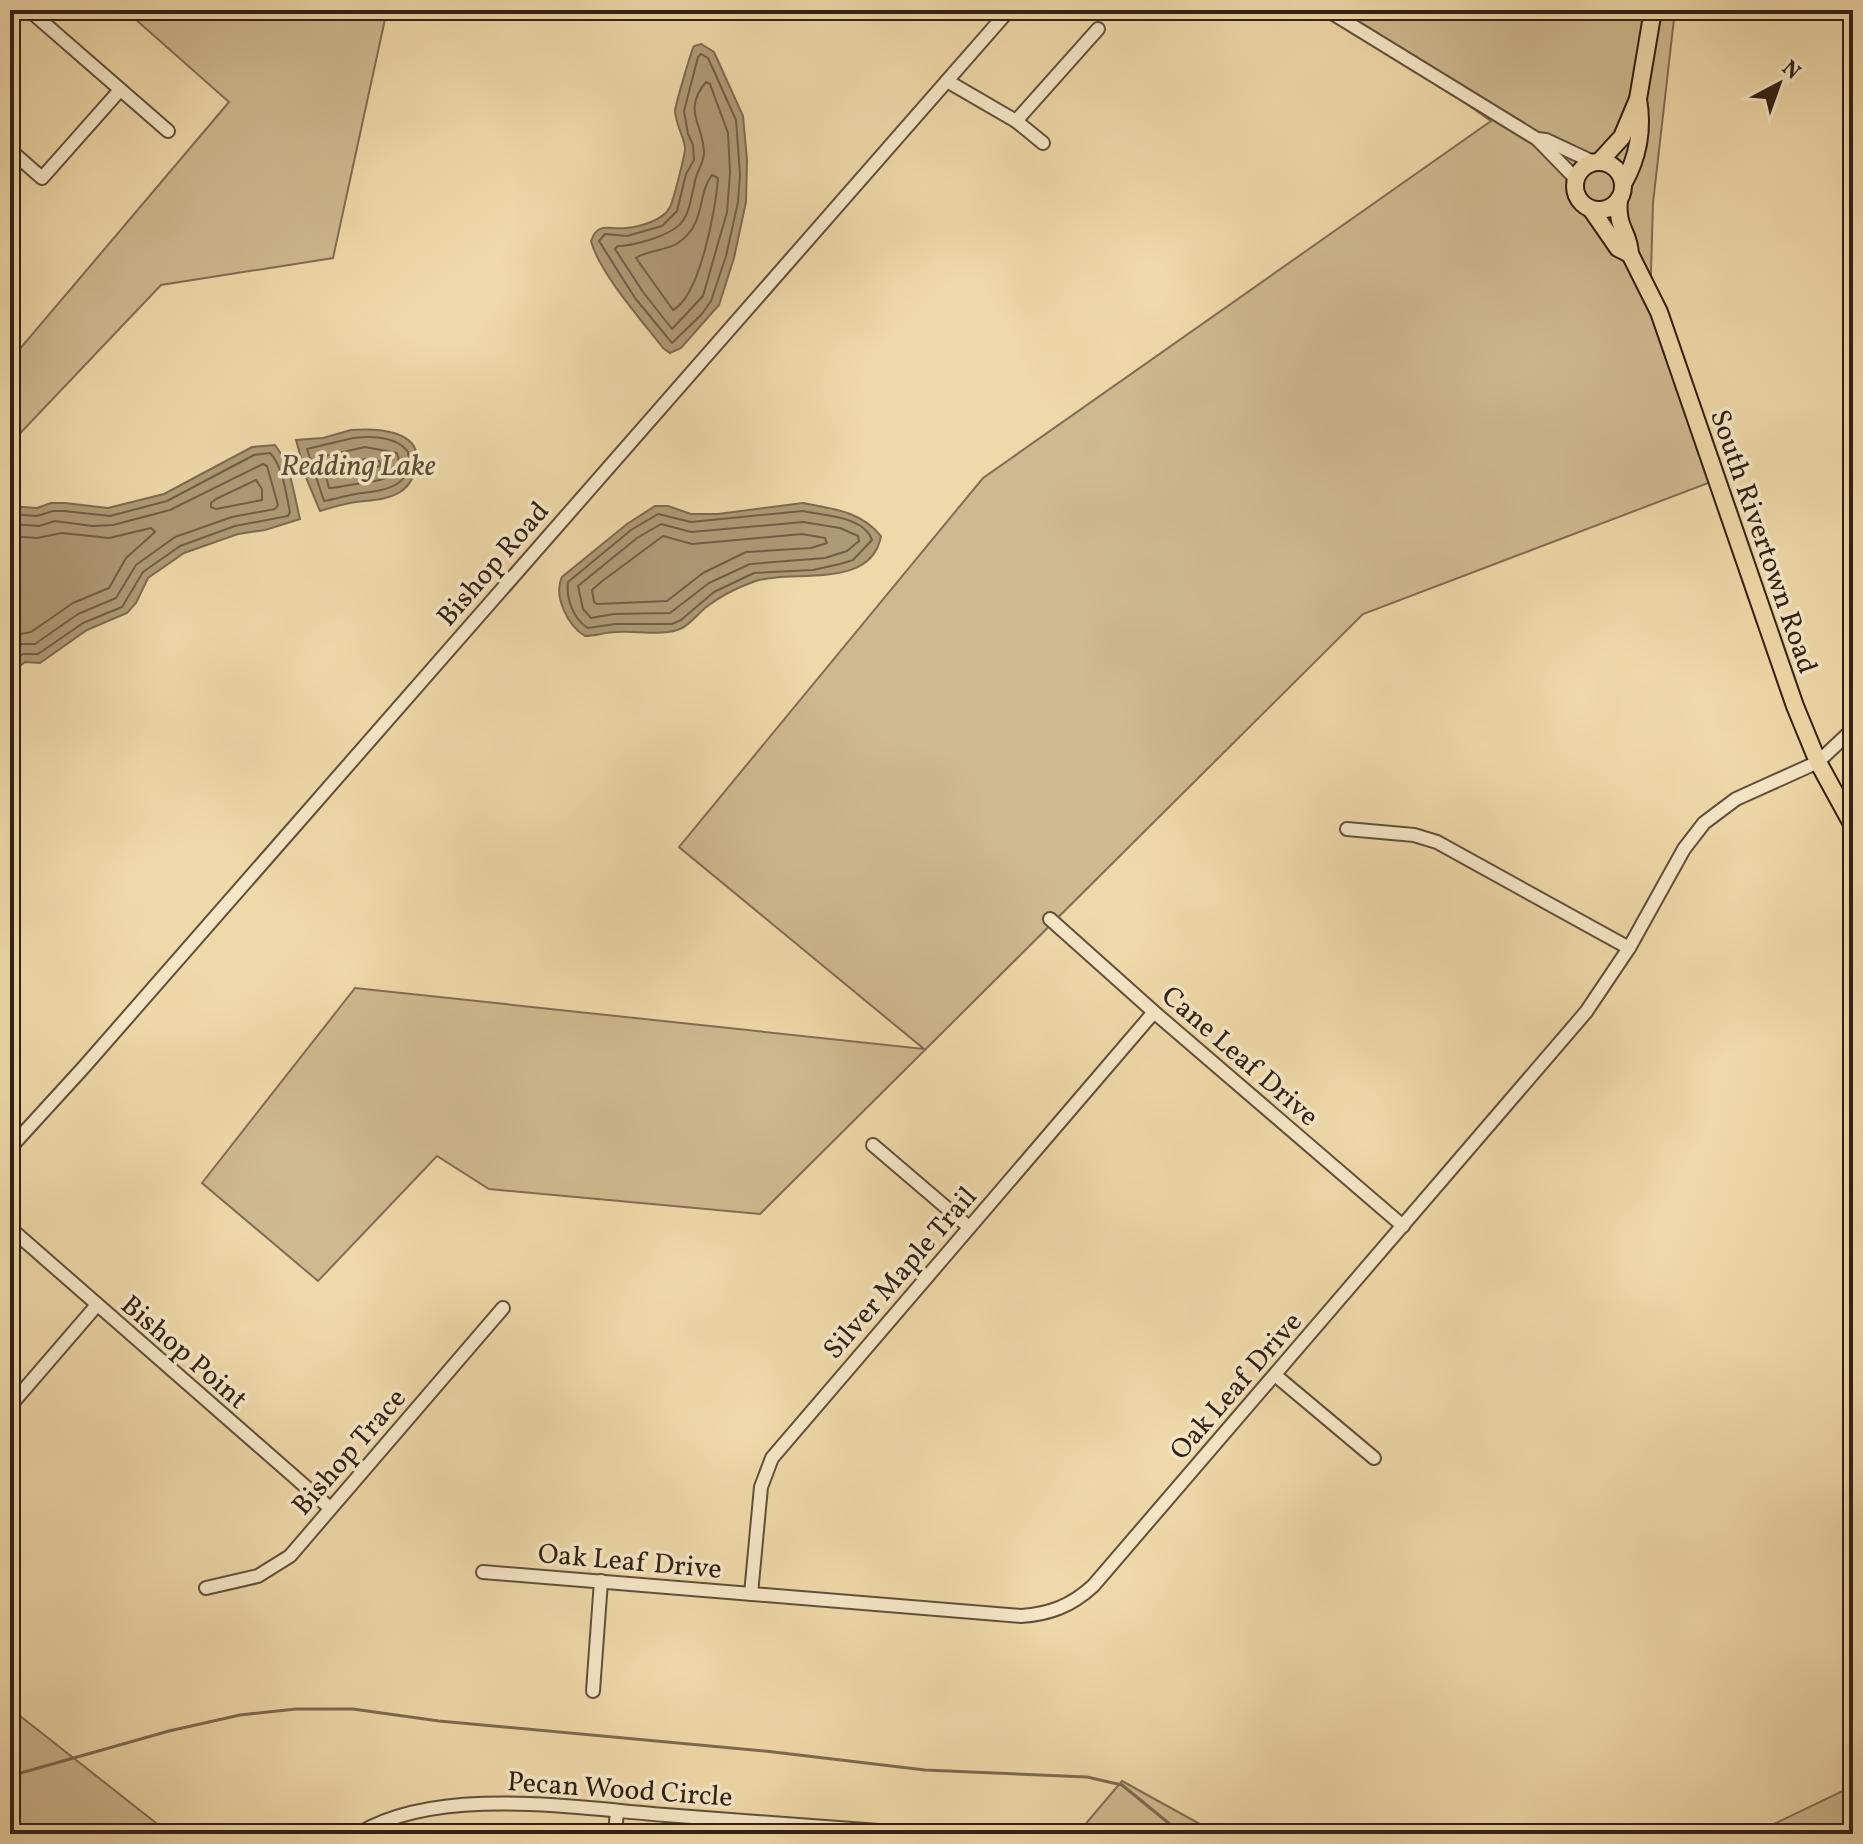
<svg xmlns="http://www.w3.org/2000/svg" width="1863" height="1844" viewBox="0 0 1863 1844" font-family="Vollkorn,serif">
  <rect width="100%" height="100%" fill="#efd8a9"/>
  <filter id="stains"><feTurbulence type="fractalNoise" baseFrequency=".0025" numOctaves="4"/><feColorMatrix values="0 0 0 0 .2 0 0 0 0 .09 0 0 0 0 .02 0 0 0 .5 -.17"/></filter>
  <radialGradient id="worn" r=".72"><stop offset=".6" stop-color="#630" stop-opacity="0"/><stop offset="1" stop-color="#630" stop-opacity=".3"/></radialGradient>
  <g fill="#cfb990" stroke="#816d52" stroke-width="2">
    <path d="M125,10H387L333,258L161,285L10,444V344L19,350L229,102Z"/>
    <path d="M1333,10H1675L1653,203L1650,307L1724,477L1363,614L760,1214L489,1189L437,1156L318,1281L202,1183L355,988L924,1049L679,847L983,478L1491,121Z"/>
    <path d="M10,1708L170,1834H10Z"/>
    <path d="M1122,1781L1218,1834H1077Z"/>
    <path d="M1853,1786V1834H1753Z"/>
  </g>
  <g fill="#af9a76" stroke="#7d6a4f" stroke-width="2">
    <path d="M701,44L714,52L743,116L747,160L746,202L734,258L719,305L681,348L670,353L663,348C642,321 599,272 591,241C598,221 609,230 626,228C640,227 664,220 670,207C673,201 686,152 685,147C683,135 676,125 675,111C675,107 691,51 694,46Z"/>
    <path d="M351,430C377,428 424,430 416,466C414,477 410,486 400,492C386,501 366,500 350,503C340,505 330,508 320,511L307,480L296,440L323,438Z"/>
    <path d="M275,445C291,465 294,495 300,519L265,530L238,534L184,553L148,578L136,603L127,613L87,630L40,663L25,662L10,674V506L37,508L51,503H65L108,508L164,494L252,447Z"/>
    <path d="M803,503C833,509 861,511 881,536C871,592 789,568 753,582C736,588 719,597 705,608C698,614 690,624 682,628C664,637 636,630 616,632C605,632 596,636 585,636C568,626 553,596 562,577L627,524L655,506H668L691,514H718Z"/>
  </g>
  <g fill="none" stroke-linecap="round" stroke-linejoin="round">
    <g stroke="#715e45" stroke-width="2">
      <path d="M701,54L708,58L736,120L740,174L738,202L726,256L711,301L702,314L672,343L635,298L599,241L605,234L627,236L662,226L677,211L686,174L694,160L693,145L688,134L684,111L698,57Z"/>
      <path d="M706,82L710,84L728,133L730,173L727,212L703,296L672,329L643,292L615,249L618,246C630,246 638,243 649,240C687,228 687,219 695,181C697,170 704,164 704,152C703,123 682,111 706,82Z"/>
      <path d="M712,175L718,178C716,208 700,296 673,310L636,258C648,250 666,251 678,243C707,223 696,196 712,175Z"/>
      <path d="M353,438C371,436 396,436 408,452C414,489 383,490 356,494C345,496 335,499 324,501L307,449Z"/>
      <path d="M365,447L397,453C407,480 374,481 356,484C347,485 338,488 329,488L321,457Z"/>
      <path d="M365,459L379,461L381,466L340,474L336,472L338,466Z"/>
      <path d="M256,480L262,489V500L216,509L211,507V503L216,499Z"/>
      <path d="M803,511C824,516 864,516 872,540L853,560L840,564L813,570L754,573L714,592L681,620L672,624H615L588,628C573,619 566,598 568,582L631,530L658,514L691,522Z"/>
      <path d="M10,514L37,516L53,511H64L110,516L167,501L254,455L270,453C283,466 286,494 290,512L288,516L235,526L180,546L143,572L122,607L83,623L38,654H23L10,662"/>
      <path d="M803,522L840,528L858,536L859,541L847,551L825,558L750,564L709,583L670,613L614,614L591,618L583,609L578,586L637,538L661,524L691,532Z"/>
      <path d="M10,524L39,526L55,521L92,526L113,525L170,510L263,464L267,466L278,505L275,509L232,517L175,537L136,565L116,598L78,614L35,644H22L10,650"/>
      <path d="M802,534L825,538L827,543L811,548L746,552L703,573L667,601L597,604L594,602L592,590L601,582L663,536L692,544Z"/>
      <path d="M10,536L37,538L62,533L109,538L151,528L155,532L126,558L109,588L73,603L31,632L10,636"/>
    </g>
    <path stroke="#7d6a4f" stroke-width="3" d="M10,1776L169,1731L240,1715L296,1709H353L439,1721L765,1751L925,1770L1087,1777L1122,1785L1182,1834"/>
    <defs>
      <g id="minor">
        <path d="M29,10L168,131"/>
        <path d="M1327,10L1537,139L1575,178"/>
        <path d="M947,81L1016,121L1043,143"/>
        <path d="M1016,121L1098,29"/>
        <path d="M1537,139L1546,140L1593,162"/>
        <path d="M10,150L42,178L120,90"/>
        <path d="M1347,829L1414,835L1437,842L1629,948"/>
        <path d="M1050,919L1154,1012L1403,1226"/>
        <path d="M873,1145L969,1227"/>
        <path d="M10,1148L84,1067L1009,10"/>
        <path d="M10,1228L330,1508"/>
        <path d="M1275,1375L1374,1458"/>
        <path d="M10,1406L97,1305"/>
        <path d="M483,1572L1021,1616C1050,1614 1071,1606 1093,1586L1586,1012L1629,948L1684,849L1704,823L1736,799L1818,762L1853,729"/>
        <path d="M206,1588L258,1576L290,1556L503,1308"/>
        <path d="M751,1594L761,1487L772,1458L1154,1012"/>
        <path d="M593,1691L601,1581"/>
        <path d="M358,1834C438,1785 575,1808 665,1815C736,1820 807,1826 879,1831L883,1834"/>
        <path d="M615,1834L617,1811"/>
      </g>
      <g id="major">
        <path d="M1600,161L1622,137L1638,99L1653,10"/>
        <circle cx="1599" cy="186" r="24"/>
        <path d="M1623,184C1638,158 1643,128 1638,99"/>
        <path d="M1619,199C1616,229 1629,231 1630,254L1659,312L1795,706L1818,762L1853,826"/>
        <path d="M1591,209L1618,248L1630,254"/>
      </g>
    </defs>
    <use href="#minor" stroke="#624f39" stroke-width="16"/>
    <use href="#major" stroke="#332114" stroke-width="20"/>
    <use href="#minor" stroke="#f5e6c7" stroke-width="12"/>
    <use href="#major" stroke="#efd8a9" stroke-width="16"/>
  </g>
  <g text-anchor="middle" stroke-width="7" stroke-linejoin="round" paint-order="stroke">
    <g font-size="28" fill="#332114" stroke="#f5e6c7">
      <text transform="translate(1765 541) rotate(71)" y="10">South Rivertown Road</text>
      <text transform="translate(492 563) rotate(-49)" y="10">Bishop Road</text>
      <text transform="translate(1241 1055) rotate(41)" y="10">Cane Leaf Drive</text>
      <text transform="translate(899 1272) rotate(-49)" y="10">Silver Maple Trail</text>
      <text transform="translate(185 1351) rotate(41)" y="10">Bishop Point</text>
      <text transform="translate(1235 1385) rotate(-49)" y="10">Oak Leaf Drive</text>
      <text transform="translate(348 1451) rotate(-49)" y="10">Bishop Trace</text>
      <text transform="translate(630 1560) rotate(5)" y="10">Oak Leaf Drive</text>
      <text transform="translate(620 1788) rotate(4)" y="10">Pecan Wood Circle</text>
    </g>
    <g font-size="30" font-style="italic" fill="#5e4b36" stroke="#f5e6c7">
      <text x="358" y="475">Redding Lake</text>
    </g>
  </g>
  <rect width="1863" height="1844" fill="none" stroke="#efd8a9" stroke-width="40"/>
  <rect x="12" y="12" width="1839" height="1820" fill="none" stroke="#332114" stroke-width="4"/>
  <rect x="20" y="20" width="1823" height="1804" fill="none" stroke="#332114" stroke-width="2"/>
  <g transform="translate(1779 84) rotate(41)" stroke="#f5e6c7" stroke-width="6" paint-order="stroke">
  <path d="M0-6L14 30L0 20L-14 30Z" fill="#332114"/>
  <text y="-12" font-size="22" font-weight="bold" text-anchor="middle" fill="#332114">N</text>
  </g>
  <rect width="100%" height="100%" filter="url(#stains)"/>
  <rect width="100%" height="100%" fill="url(#worn)"/>
</svg>
